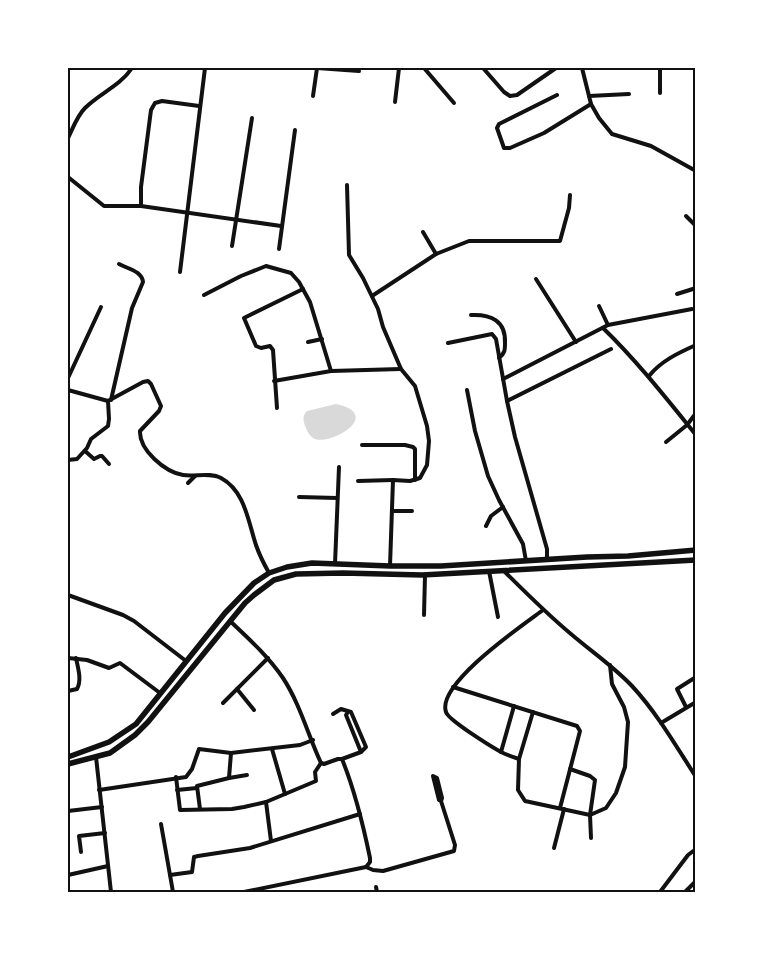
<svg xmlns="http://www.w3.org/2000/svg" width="763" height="960" viewBox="0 0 763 960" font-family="'DejaVu Sans',sans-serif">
  <rect width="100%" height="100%" fill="#fff"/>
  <path fill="#d9d9d9" d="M336,404C386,415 327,448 313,438C310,436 307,431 306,428C303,421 302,416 307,411Z"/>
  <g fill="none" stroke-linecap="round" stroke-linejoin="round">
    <g stroke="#111" stroke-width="4">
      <path d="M317,68L359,71"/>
      <path d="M424,68L454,103"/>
      <path d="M483,68L504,92L510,96L517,95L556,68"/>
      <path d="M582,68L591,104L599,118L612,134L651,146L696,171"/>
      <path d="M660,93V68"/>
      <path d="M557,95L499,124L497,128L504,148H510L544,133L591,104"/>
      <path d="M313,96L317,68"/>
      <path d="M589,96L629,94"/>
      <path d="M395,102L399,68"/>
      <path d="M199,106L162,101L155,103L151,110L141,187V206L281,226"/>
      <path d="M68,138C73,128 77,116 85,108C100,93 120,86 132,68"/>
      <path d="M68,177L104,206H141"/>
      <path d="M347,185L349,255L363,278L378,309L383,327L401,369L415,386L427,426L429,441L427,465L420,478L410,481L393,480L390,566"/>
      <path d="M686,216L696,226"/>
      <path d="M423,232L436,254"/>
      <path d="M232,246L252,118"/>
      <path d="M279,249L295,130"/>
      <path d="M180,272L205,68"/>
      <path d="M536,279L576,342"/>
      <path d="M677,294L696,288"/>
      <path d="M204,295L241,276L266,266L291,273L299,282L310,302L331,371"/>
      <path d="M372,296L436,254L469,241H560L569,208L570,195"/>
      <path d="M599,306L608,325"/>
      <path d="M471,315C491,314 506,321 505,343C505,350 505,353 499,358"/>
      <path d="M603,328C637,361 666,398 696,435"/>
      <path d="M308,342L322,339"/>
      <path d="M448,343L492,334L496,339L507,401L515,437L547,549V560"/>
      <path d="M649,376C661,361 678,353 696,345"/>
      <path d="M68,378L101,307"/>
      <path d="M503,379L608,325L692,309"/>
      <path d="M274,381L331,371L401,369"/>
      <path d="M68,390L108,401L143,382L148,381L151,384L161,406L159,411L140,431C139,450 165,472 183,475C195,477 210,472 221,478C245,491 248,521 256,545C259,554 264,564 269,573"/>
      <path d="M467,390L475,431L488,476L499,500L523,544L526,561"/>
      <path d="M111,400L132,308L143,282C142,271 128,269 119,264"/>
      <path d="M507,401L611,349"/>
      <path d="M277,408L273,350L270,346L261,348L256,346L244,318L303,289"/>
      <path d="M666,442L687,425L696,413"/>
      <path d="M362,445H405L413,447L415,449V480"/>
      <path d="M85,451L94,459L100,456H102L109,464"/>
      <path d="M68,460L77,459L87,448L91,439L108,426L109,419L108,401"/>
      <path d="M358,481L393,480"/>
      <path d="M188,483L195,476"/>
      <path d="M299,497L337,498"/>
      <path d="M392,511H412"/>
      <path d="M486,526L491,516L503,507"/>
      <path d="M335,564L339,467"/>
      <path d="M489,571L498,617"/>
      <path d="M504,571C526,593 547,614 571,634C592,652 613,666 632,686C657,713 676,746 696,777"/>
      <path d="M68,595L123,615L134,621L186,661"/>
      <path d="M543,610C523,625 436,684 446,712C448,720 492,747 501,752C507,755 513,757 519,759L518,790L525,801L590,815L606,808L616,793L625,767L628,722L624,707L612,684L610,665"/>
      <path d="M424,615L425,575"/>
      <path d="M230,621C249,639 268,656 283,678C300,704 308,735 321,763L324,764L338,759H342C355,791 363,824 370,858V862L366,867"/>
      <path d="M68,658L87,660L109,668L120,663L160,693"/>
      <path d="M453,687L577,726L580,731L560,808"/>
      <path d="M237,689L254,710"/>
      <path d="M68,691L77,689C82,680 78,668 76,658"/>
      <path d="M223,703L268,658"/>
      <path d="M686,707L677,689L696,677"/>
      <path d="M348,712L346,715L361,752"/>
      <path d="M333,714L341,709L351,712L366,747L361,752L342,759"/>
      <path d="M661,723L696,702"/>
      <path d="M272,749L285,794"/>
      <path d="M501,752L514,706"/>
      <path d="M96,757L111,892"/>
      <path d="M519,759L533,712"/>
      <path d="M570,769L590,776L595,780L590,815L591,838"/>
      <path d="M176,777L180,810L232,809L244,807L266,802L316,781L315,772L321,763"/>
      <path d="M229,778L231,753"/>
      <path d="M99,790L186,777L192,769L199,749L231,753L300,745L313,740"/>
      <path d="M177,790L197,788"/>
      <path d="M266,802L271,841"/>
      <path d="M200,809L197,786L229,778L247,775"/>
      <path d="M68,811L102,807"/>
      <path d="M161,824L173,892"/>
      <path d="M554,848L564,809"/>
      <path d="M81,852L79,836L105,833"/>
      <path d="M366,867L373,870L383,871L454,851L455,845L441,801L442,798L437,778L433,776L439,800L441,801"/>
      <path d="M68,875L108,866"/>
      <path d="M170,875L192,872L194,857L198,856L250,848L360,814"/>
      <path d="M376,887L377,892"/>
      <path d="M244,892L366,867"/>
      <path d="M660,892L688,855L696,849"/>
      <path d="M685,892L696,881"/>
    </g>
    <g stroke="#111" stroke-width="5.5">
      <path d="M68,757L109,742L136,724L225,613L254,583L269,573L287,567L312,563L390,566H441L587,557L628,556L696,550"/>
      <path d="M68,764L110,753L135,735L148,722L245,603L254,595L274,580L296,574L343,573L422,575L696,560"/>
    </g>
  </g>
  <rect width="763" height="960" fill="none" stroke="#ffffff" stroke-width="138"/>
  <rect x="69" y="69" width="625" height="822" fill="none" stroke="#111" stroke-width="2"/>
</svg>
